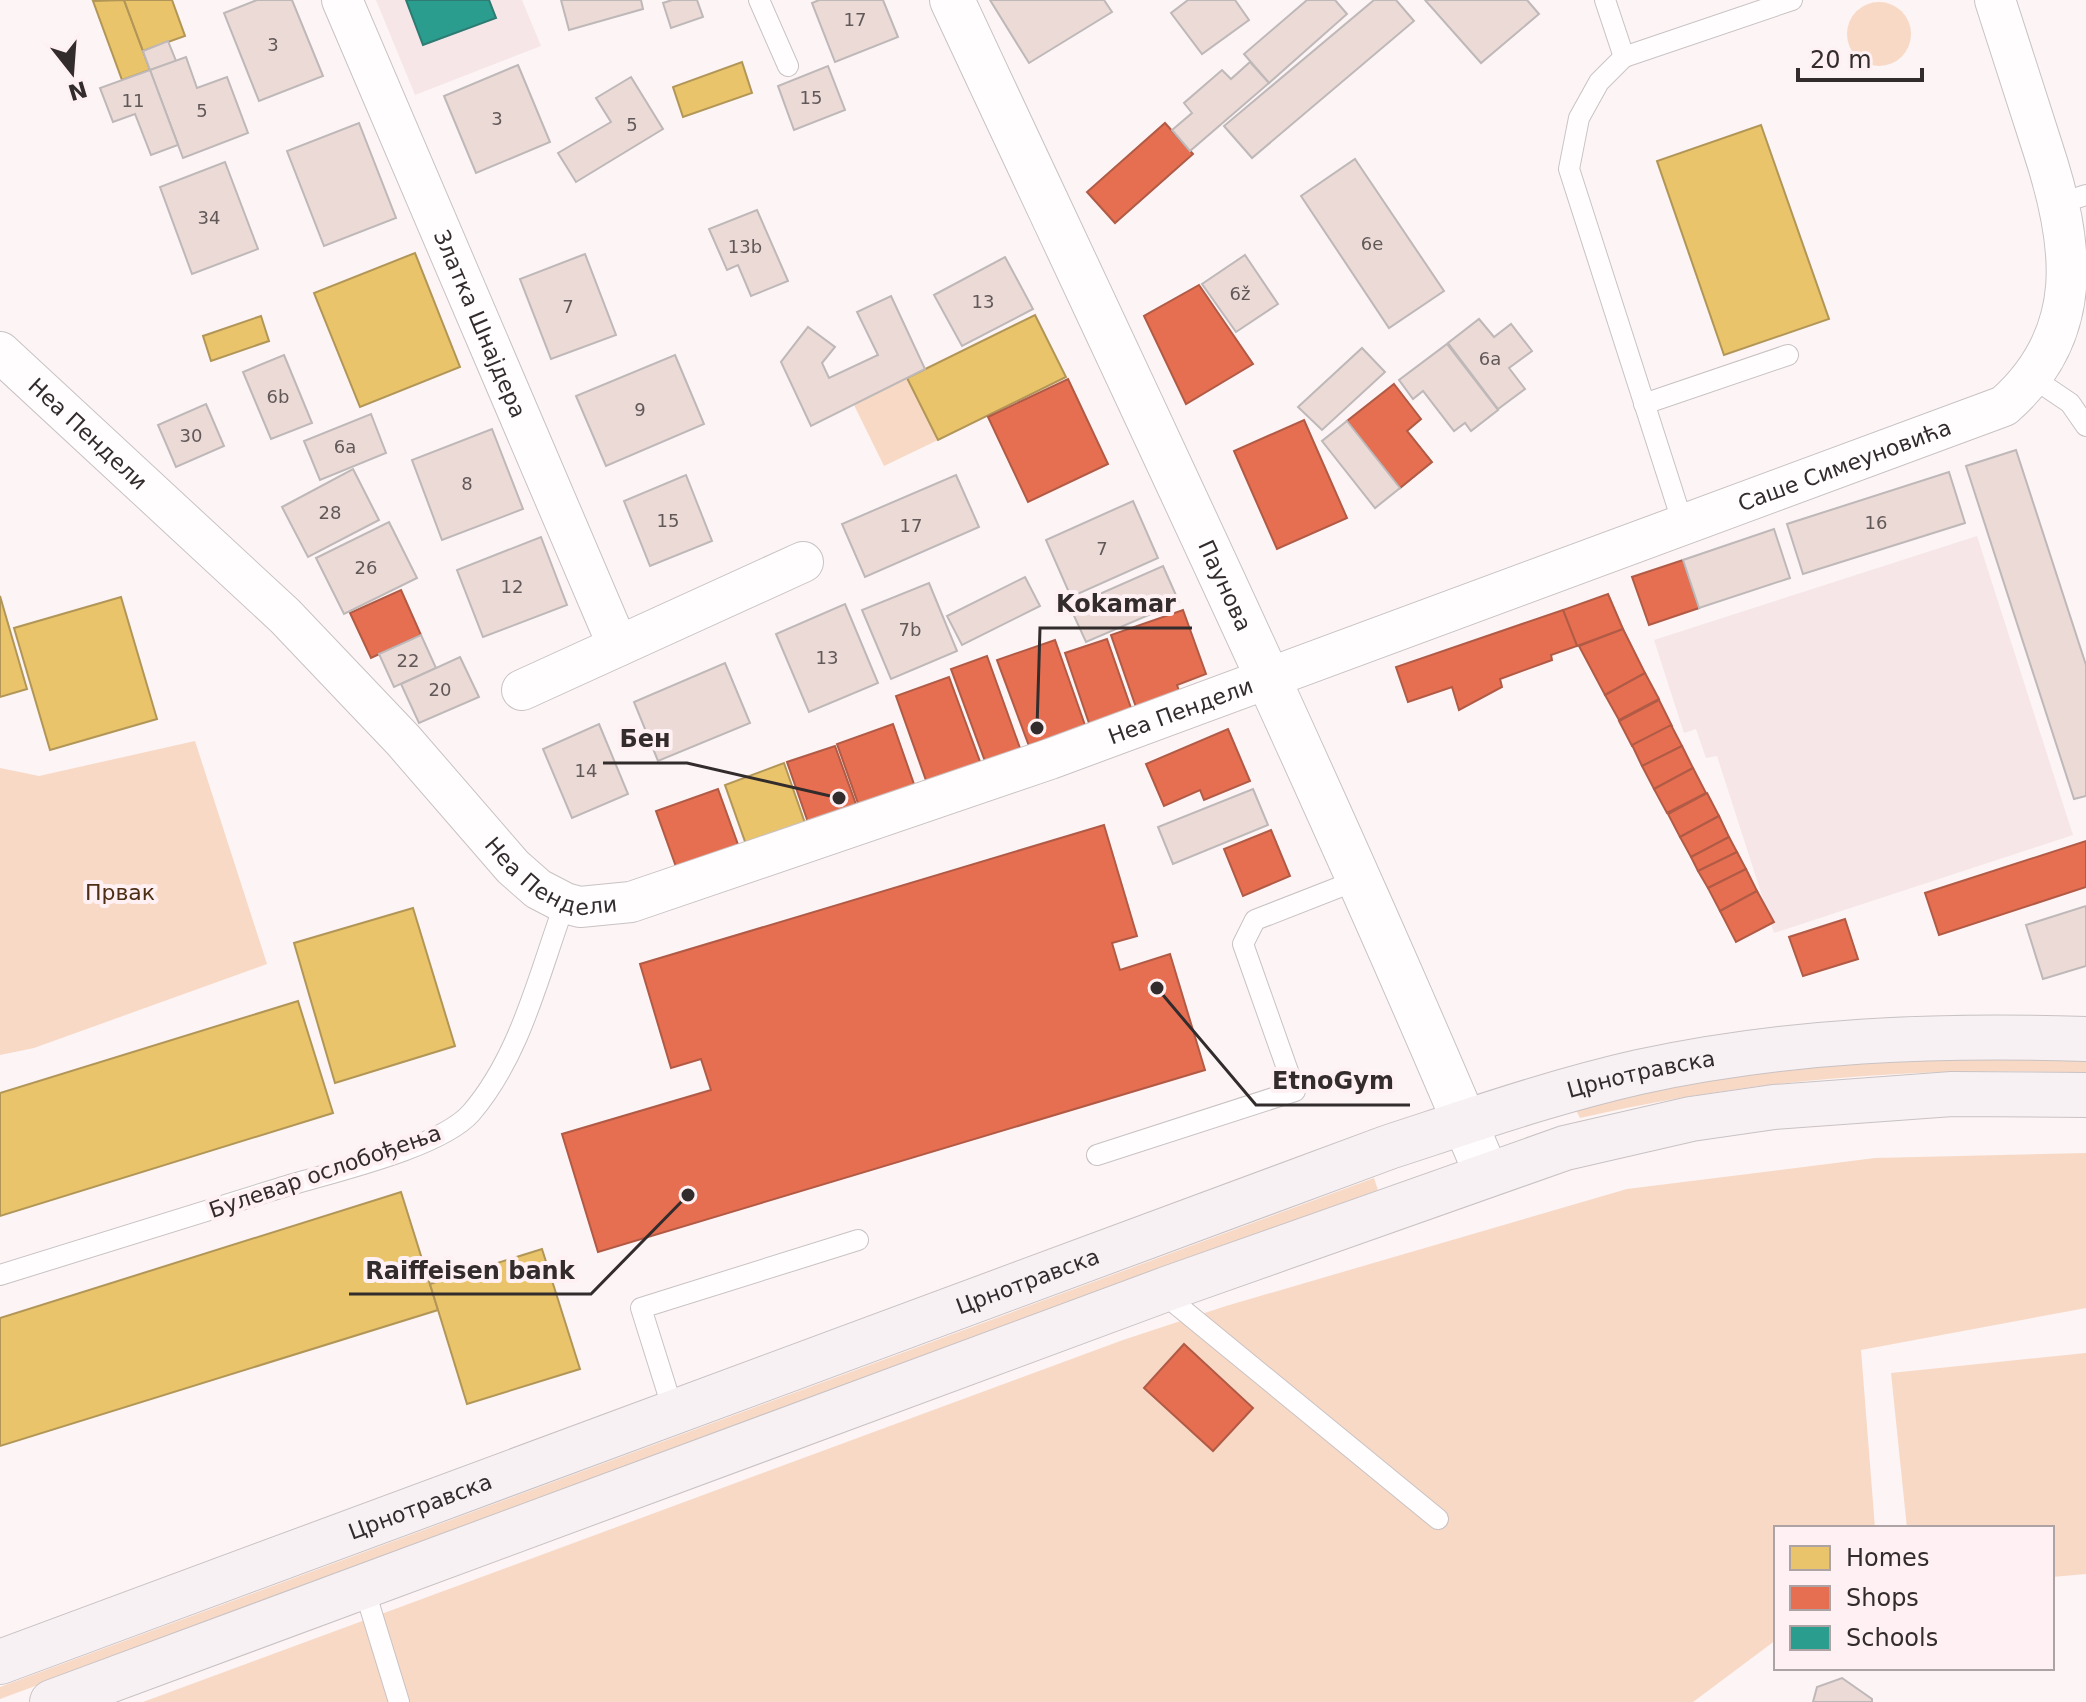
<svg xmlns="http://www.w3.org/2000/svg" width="2086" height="1702" viewBox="0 0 2086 1702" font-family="'DejaVu Sans',sans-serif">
  <rect width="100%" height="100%" fill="#fcf4f5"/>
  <g fill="#f7e6e8">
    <path d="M376,0H522L541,46L415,95Z"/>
    <path d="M1977,536L2073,835L1774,933L1717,756L1706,758L1696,729L1684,733L1654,640Z"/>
  </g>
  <g fill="#f8d9c5">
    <circle cx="1879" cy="34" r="32"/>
    <path d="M907,378L938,440L884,466L854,405Z"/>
    <path d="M195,741L267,964L34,1048L0,1055V768L39,776Z"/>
    <path d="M1844,1058L2086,1059V1073C1914,1066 1748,1080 1580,1118L1575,1108L1682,1084Z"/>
    <path d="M2086,1153V1308L1861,1350L1875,1528H1776V1640L1693,1702H143L1123,1340L1226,1306L1627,1189L1875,1158Z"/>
    <path d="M1374,1178L1378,1190L0,1699V1687Z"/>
    <path d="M2086,1353V1574L2052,1577V1528H1907L1891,1373Z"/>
  </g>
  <g fill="#e9c46a" stroke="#b29658" stroke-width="2">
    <path d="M124,0L150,70L122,80L93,1Z"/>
    <path d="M124,0H172L185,36L143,51Z"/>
    <path d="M742,62L752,93L683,117L673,87Z"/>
    <path d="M1761,125L1829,319L1724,355L1657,161Z"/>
    <path d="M415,253L460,367L360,407L314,293Z"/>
    <path d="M1035,315L1066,377L938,440L907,378Z"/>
    <path d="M261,316L269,341L211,361L203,336Z"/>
    <path d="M0,596L27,689L0,697Z"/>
    <path d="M121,597L157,719L50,750L14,628Z"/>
    <path d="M784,763L807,829L748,850L725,785Z"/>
    <path d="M413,908L455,1046L335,1083L294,943Z"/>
    <path d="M298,1001L333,1113L0,1216V1093Z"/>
    <path d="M401,1192L438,1310L0,1446V1318Z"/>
    <path d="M542,1249L580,1369L467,1404L430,1284Z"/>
  </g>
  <g fill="#e76f51" stroke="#b15b46" stroke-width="2">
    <path d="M1165,123L1193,154L1115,223L1087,192Z"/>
    <path d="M1199,285L1253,364L1186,404L1144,316Z"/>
    <path d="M1068,379L1108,464L1028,502L988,417Z"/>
    <path d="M1394,384L1421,419L1407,431L1432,462L1400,488L1347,421Z"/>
    <path d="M1304,420L1347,518L1277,549L1234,451Z"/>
    <path d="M1683,560L1699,608L1649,625L1632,577Z"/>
    <path d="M401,590L421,635L371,658L350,613Z"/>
    <path d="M1608,594L1623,629L1577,646L1563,610Z"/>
    <path d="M1183,610L1206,674L1177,685L1180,694L1137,710L1111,635Z"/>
    <path d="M1563,610L1577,646L1551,655L1552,660L1500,679L1502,687L1459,710L1452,687L1408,702L1396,667Z"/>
    <path d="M1623,629L1645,673L1605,695L1579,646Z"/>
    <path d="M1107,639L1132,711L1090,726L1065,653Z"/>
    <path d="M1055,640L1086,728L1029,746L997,660Z"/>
    <path d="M987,656L1021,751L986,764L951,669Z"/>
    <path d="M1645,673L1659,699L1619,720L1605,695Z"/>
    <path d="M949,677L982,767L928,786L896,696Z"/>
    <path d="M1659,700L1672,726L1632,746L1619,721Z"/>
    <path d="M893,724L916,790L860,809L837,744Z"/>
    <path d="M1671,725L1682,746L1642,766L1632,745Z"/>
    <path d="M1228,729L1250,781L1204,800L1200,790L1164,806L1146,764Z"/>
    <path d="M835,746L858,810L810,828L787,762Z"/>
    <path d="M1682,746L1693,768L1654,789L1642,766Z"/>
    <path d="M1693,768L1706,793L1667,813L1654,789Z"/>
    <path d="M718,789L741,853L679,875L656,811Z"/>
    <path d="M1707,793L1719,816L1680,837L1668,814Z"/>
    <path d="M1719,816L1729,837L1691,857L1680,837Z"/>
    <path d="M1104,825L1137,936L1112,943L1120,970L1170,954L1205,1070L598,1252L562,1134L711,1090L701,1059L671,1068L640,964Z"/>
    <path d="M1271,830L1290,876L1243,896L1224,849Z"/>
    <path d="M1729,837L1737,852L1698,871L1691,857Z"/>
    <path d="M2086,841V887L1939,935L1925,893Z"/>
    <path d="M1737,852L1746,869L1708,888L1698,871Z"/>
    <path d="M1746,869L1757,891L1720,911L1708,888Z"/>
    <path d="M1757,891L1774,922L1736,942L1720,911Z"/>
    <path d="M1845,919L1858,959L1803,976L1789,937Z"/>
    <path d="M1184,1344L1253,1408L1213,1451L1144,1388Z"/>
  </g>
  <path fill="#2a9d8f" stroke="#2d7b72" stroke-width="2" d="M406,0H489L496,18L423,45Z"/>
  <g fill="#ecdad7" stroke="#beb8b8" stroke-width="2">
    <path d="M257,0H292L323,76L259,101L224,13Z"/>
    <path d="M561,0H641L643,9L569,30Z"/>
    <path d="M672,0H697L703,17L671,28L663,3Z"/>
    <path d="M819,0H883L898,37L835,62L812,3Z"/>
    <path d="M990,0H1104L1112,12L1029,63Z"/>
    <path d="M1188,0H1235L1249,20L1202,54L1171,13Z"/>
    <path d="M1307,0H1335L1347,14L1269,83L1244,54Z"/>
    <path d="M1374,0H1396L1414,21L1252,158L1224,126Z"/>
    <path d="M1425,0H1527L1539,14L1481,63Z"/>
    <path d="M168,41L176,61L150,70L143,51Z"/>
    <path d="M186,57L197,88L227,77L248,133L183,158L150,70Z"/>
    <path d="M1250,62L1269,83L1190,151L1172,130L1192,113L1184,103L1222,70L1231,79Z"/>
    <path d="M518,65L550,142L476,173L444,96Z"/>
    <path d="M828,66L845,110L794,130L778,86Z"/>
    <path d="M150,70L178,145L151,155L135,114L113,122L100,88Z"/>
    <path d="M631,77L663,129L576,182L558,153L611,122L596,98Z"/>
    <path d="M359,123L396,218L324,246L287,151Z"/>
    <path d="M1355,159L1444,291L1389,328L1301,196Z"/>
    <path d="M225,162L258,249L192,274L160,187Z"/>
    <path d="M757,210L788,281L751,296L738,265L727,270L709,229Z"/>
    <path d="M585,254L616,335L551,359L520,279Z"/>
    <path d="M1245,255L1278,304L1236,332L1202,284Z"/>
    <path d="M1005,257L1033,309L962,346L934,295Z"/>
    <path d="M891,296L925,369L811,426L781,362L808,327L835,347L822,363L829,378L878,355L857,312Z"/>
    <path d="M1479,319L1494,337L1511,324L1532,351L1509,368L1525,389L1498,409L1448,343Z"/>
    <path d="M1447,344L1498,410L1471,431L1465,423L1454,431L1423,391L1413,399L1399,380Z"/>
    <path d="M1362,348L1385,372L1322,430L1298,407Z"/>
    <path d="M284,355L312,423L271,439L243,372Z"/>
    <path d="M675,355L704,424L606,466L576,396Z"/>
    <path d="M206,404L224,446L176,467L158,425Z"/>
    <path d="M371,414L386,453L320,480L304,441Z"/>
    <path d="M1347,421L1400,488L1375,508L1322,441Z"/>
    <path d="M492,429L523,509L442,540L412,460Z"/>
    <path d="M2016,450L2086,665V796L2074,799L1966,466Z"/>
    <path d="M353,469L379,520L308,557L282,507Z"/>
    <path d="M1949,472L1965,523L1803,574L1787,524Z"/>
    <path d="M686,475L712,541L650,566L624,501Z"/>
    <path d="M956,475L979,527L865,577L842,524Z"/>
    <path d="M1133,501L1158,558L1071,597L1046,540Z"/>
    <path d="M389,522L417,578L344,614L316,558Z"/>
    <path d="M1774,529L1790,578L1699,608L1683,560Z"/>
    <path d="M541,537L567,605L483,637L457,570Z"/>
    <path d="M1163,566L1179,602L1086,642L1070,607Z"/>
    <path d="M1025,577L1040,606L962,645L947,616Z"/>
    <path d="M929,583L957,651L891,679L862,610Z"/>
    <path d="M845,604L878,683L809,712L776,634Z"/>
    <path d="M421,635L436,668L394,687L379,654Z"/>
    <path d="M460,657L479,697L419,723L401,684Z"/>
    <path d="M725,663L750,723L658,761L634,702Z"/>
    <path d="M599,724L628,794L572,818L543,749Z"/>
    <path d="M1253,789L1268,825L1173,864L1158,827Z"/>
    <path d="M2086,906V966L2043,979L2026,925Z"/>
    <path d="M1842,1678L1872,1699V1702H1813L1817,1687Z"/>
  </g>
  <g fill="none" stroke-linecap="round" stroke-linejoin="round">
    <defs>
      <g id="service">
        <path d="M759,0L788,66"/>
        <path d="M1605,0L1624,57"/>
        <path d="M2061,203L2086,195"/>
        <path d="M2036,380L2070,403L2086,426"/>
        <path d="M1644,404L1788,355"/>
        <path d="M1684,527L1569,169L1579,118L1599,82L1624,57L1792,0"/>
        <path d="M1097,1155L1295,1091L1243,944L1255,920L1360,879"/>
        <path d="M0,1275C93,1246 186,1217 280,1188C328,1173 439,1149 471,1113C521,1055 539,973 565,903"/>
        <path d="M1169,1288L1177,1305L1438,1519"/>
        <path d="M674,1413L641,1308L858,1240"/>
        <path d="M364,1588L399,1702"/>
      </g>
      <g id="minor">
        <path id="s1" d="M342,0L618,646"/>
        <path id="s2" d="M0,352L285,616L403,740L513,867L538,889L565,903L580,907L631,902L1050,759L2004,406C2086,334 2075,245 2042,146C2026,97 2011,49 1995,0"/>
        <path d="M522,690L803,562"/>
      </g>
      <g id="tertiary">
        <path id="s3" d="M952,0C1134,390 1320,778 1487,1175"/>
      </g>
      <g id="secondary">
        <path id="s4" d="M0,1662L1389,1147C1472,1120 1555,1091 1639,1072C1786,1040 1936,1034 2086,1039"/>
        <path d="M52,1702L1169,1288L1565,1148L1691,1119L1774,1107L1952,1094L2086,1095"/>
      </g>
    </defs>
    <use href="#service" stroke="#c9c2c3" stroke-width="22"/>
    <use href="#minor" stroke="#c9c2c3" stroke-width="42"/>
    <use href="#tertiary" stroke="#c9c2c3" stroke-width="46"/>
    <use href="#secondary" stroke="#c9c2c3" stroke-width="46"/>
    <use href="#service" stroke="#fffdfe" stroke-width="20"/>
    <use href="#minor" stroke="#fffdfe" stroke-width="40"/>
    <use href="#tertiary" stroke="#fffdfe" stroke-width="44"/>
    <use href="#secondary" stroke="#f7f1f4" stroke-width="44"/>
  </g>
  <g text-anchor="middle" stroke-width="8" stroke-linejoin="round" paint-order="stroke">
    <g font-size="18" fill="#615858">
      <text x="855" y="26">17</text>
      <text x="273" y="51">3</text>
      <text x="811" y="104">15</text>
      <text x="133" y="107">11</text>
      <text x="202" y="117">5</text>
      <text x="497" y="125">3</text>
      <text x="632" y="131">5</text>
      <text x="209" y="224">34</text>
      <text x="1372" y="250">6e</text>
      <text x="745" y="253">13b</text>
      <text x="1240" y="300">6ž</text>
      <text x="983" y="308">13</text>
      <text x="568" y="313">7</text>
      <text x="1490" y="365">6a</text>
      <text x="278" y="403">6b</text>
      <text x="640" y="416">9</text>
      <text x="191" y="442">30</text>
      <text x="345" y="453">6a</text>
      <text x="467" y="490">8</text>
      <text x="330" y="519">28</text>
      <text x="668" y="527">15</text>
      <text x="1876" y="529">16</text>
      <text x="911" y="532">17</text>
      <text x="1102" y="555">7</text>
      <text x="366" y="574">26</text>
      <text x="512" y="593">12</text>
      <text x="910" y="636">7b</text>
      <text x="827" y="664">13</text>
      <text x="408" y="667">22</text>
      <text x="440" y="696">20</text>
      <text x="586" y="777">14</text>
    </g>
    <g font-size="22" fill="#332c2d" stroke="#fff1f3">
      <text dy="8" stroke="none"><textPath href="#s1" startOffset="352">Златка Шнајдера</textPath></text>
      <text dy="8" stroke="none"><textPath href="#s2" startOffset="120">Неа Пендели</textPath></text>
      <text dy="8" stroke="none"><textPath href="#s2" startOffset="2148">Саше Симеуновића</textPath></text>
      <text dy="8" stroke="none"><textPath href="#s3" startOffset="646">Паунова</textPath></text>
      <text dy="8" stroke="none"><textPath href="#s2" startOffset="1440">Неа Пендели</textPath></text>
      <text dy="8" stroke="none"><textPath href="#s2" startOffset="768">Неа Пендели</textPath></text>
      <text dy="8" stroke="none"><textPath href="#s4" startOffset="1744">Црнотравска</textPath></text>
      <text transform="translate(325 1171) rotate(-19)" y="8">Булевар ослобођења</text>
      <text dy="8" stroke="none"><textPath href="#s4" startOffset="1096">Црнотравска</textPath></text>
      <text dy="8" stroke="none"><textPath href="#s4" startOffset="448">Црнотравска</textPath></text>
    </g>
    <g font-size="22" fill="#4d2e14" stroke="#fff1f3">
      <text x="120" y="900">Првак</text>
    </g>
  </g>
  <path fill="none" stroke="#332c2d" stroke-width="3" d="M1037 728L1040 628H1192M839 798L687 763H603M1157 988L1256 1105H1410M688 1195L591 1294H349"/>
  <g fill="#332c2d" stroke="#fff1f3" stroke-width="3">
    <circle cx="1037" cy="728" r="8"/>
    <circle cx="839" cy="798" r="8"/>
    <circle cx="1157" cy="988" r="8"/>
    <circle cx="688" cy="1195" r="8"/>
  </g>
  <g font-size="24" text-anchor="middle" font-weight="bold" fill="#332c2d" stroke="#fff1f3" stroke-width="8" stroke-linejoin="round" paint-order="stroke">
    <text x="1116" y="612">Kokamar</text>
    <text x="645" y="747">Бен</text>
    <text x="1333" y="1089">EtnoGym</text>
    <text x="470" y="1279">Raiffeisen bank</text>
  </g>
  <rect x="1774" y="1526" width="280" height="144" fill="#fff1f3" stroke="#ada2a4" stroke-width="2"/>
  <rect x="1790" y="1546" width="40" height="24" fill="#e9c46a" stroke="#ada2a4" stroke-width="2"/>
  <text x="1846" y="1566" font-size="24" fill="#332c2d">Homes</text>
  <rect x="1790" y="1586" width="40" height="24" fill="#e76f51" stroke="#ada2a4" stroke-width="2"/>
  <text x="1846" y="1606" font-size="24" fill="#332c2d">Shops</text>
  <rect x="1790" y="1626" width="40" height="24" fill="#2a9d8f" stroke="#ada2a4" stroke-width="2"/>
  <text x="1846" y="1646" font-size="24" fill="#332c2d">Schools</text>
  <g transform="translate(72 72) rotate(163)" stroke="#fff1f3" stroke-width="6" paint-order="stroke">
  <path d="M0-6L14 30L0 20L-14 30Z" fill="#332c2d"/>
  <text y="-12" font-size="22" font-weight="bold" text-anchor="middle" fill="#332c2d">N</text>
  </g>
  <path d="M1798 68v12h124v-12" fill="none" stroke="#332c2d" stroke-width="4"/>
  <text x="1810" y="68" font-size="24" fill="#332c2d" stroke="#fff1f3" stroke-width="6" paint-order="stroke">20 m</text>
</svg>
